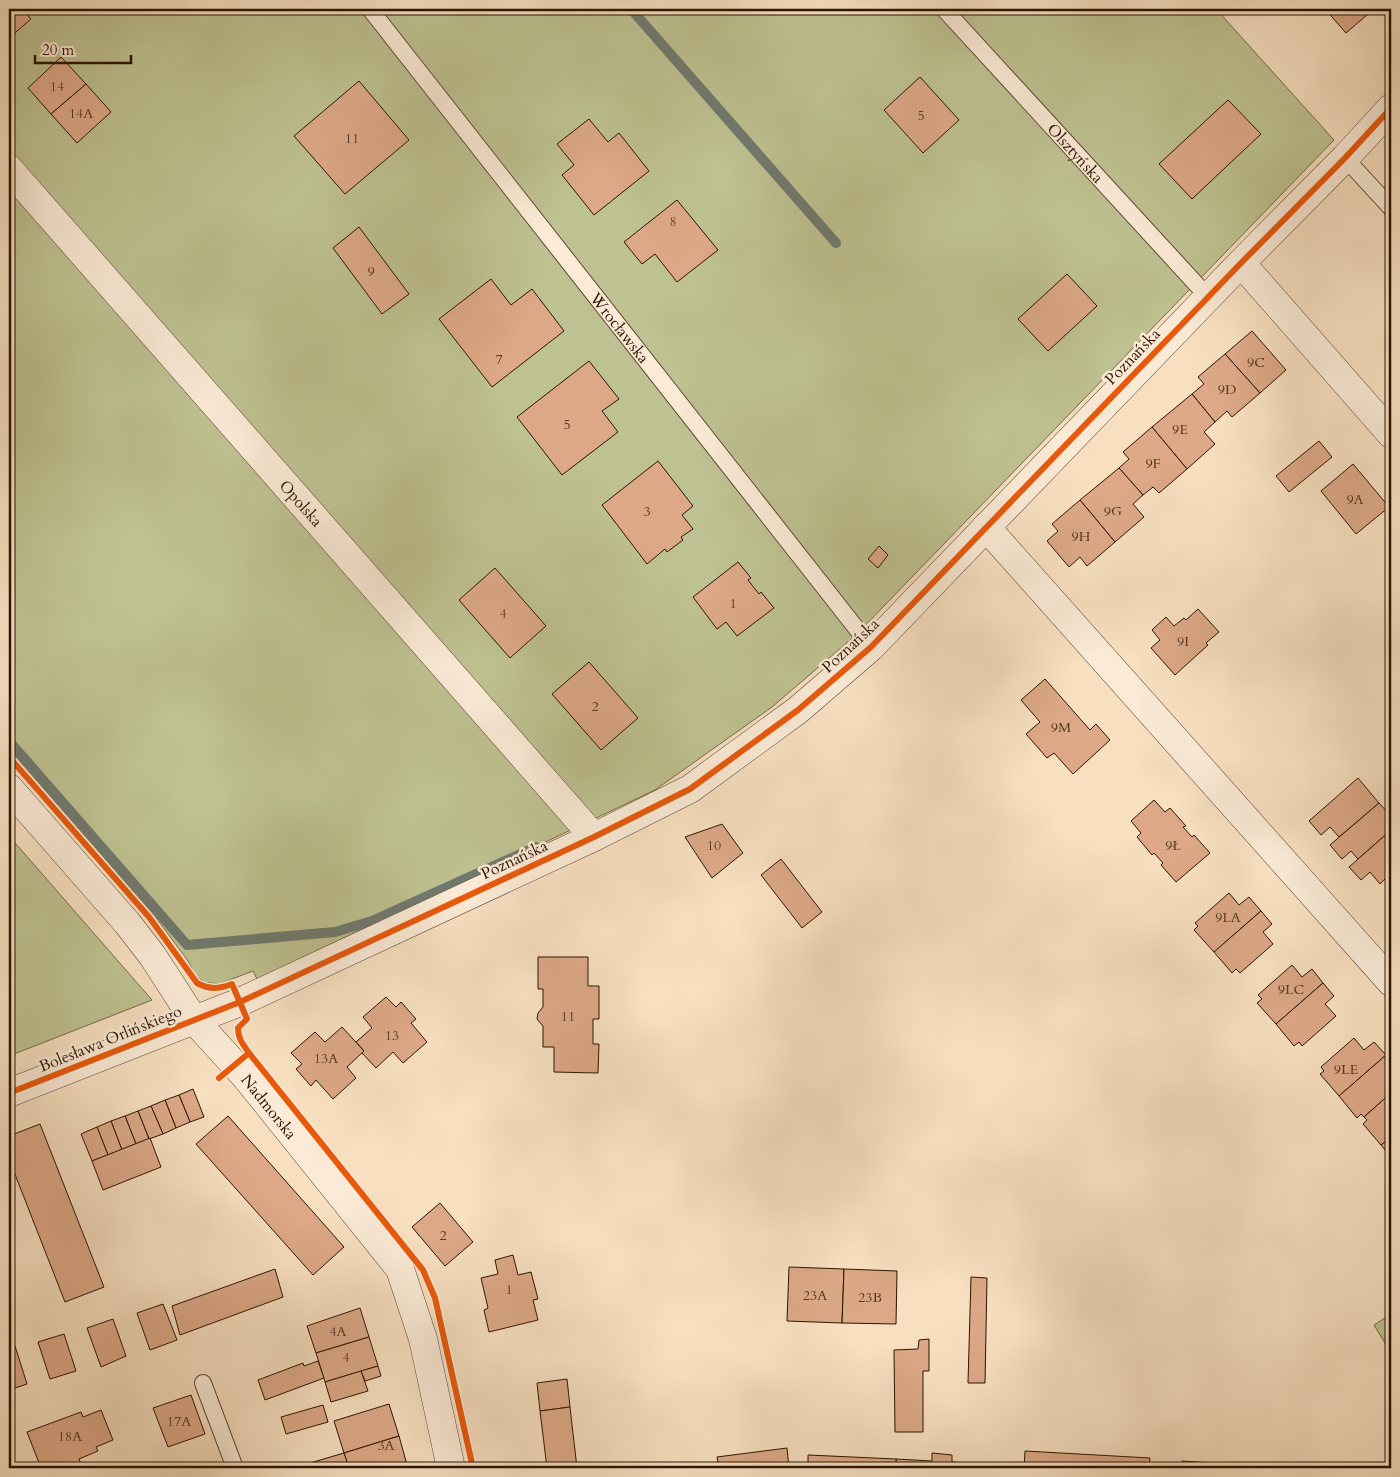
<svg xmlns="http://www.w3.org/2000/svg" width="1400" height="1477" viewBox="0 0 1400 1477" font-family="Cardo,serif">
  <rect width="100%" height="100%" fill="#f7dfc0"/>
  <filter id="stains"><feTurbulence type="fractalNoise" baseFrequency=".004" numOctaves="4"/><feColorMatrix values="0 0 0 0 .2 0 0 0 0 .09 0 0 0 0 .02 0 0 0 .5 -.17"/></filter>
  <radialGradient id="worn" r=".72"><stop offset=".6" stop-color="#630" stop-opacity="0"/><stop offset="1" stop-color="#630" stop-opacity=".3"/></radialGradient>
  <g fill="#bec191" stroke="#746a48">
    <path d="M9,9H1216L1334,140L856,635L772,707L655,790L257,979L253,971L219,984L204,982L195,975L188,961L154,915L9,749Z"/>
    <path d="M9,836L152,1000L9,1056Z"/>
    <path d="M1391,1314V1353L1374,1325Z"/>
  </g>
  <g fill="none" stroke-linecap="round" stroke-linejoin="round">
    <g stroke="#70796e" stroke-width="10">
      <path d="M631,9L836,243"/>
      <path d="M9,741L187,945L335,932L372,921L536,847"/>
    </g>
  </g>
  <g fill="#dca887" stroke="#2b1400">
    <path d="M9,9H22L31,19L9,38Z"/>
    <path d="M1325,9H1374L1346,33Z"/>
    <path d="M61,57L86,84L51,114L28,88Z"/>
    <path d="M920,77L959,120L923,153L884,110Z"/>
    <path d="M359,81L409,140L345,194L294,136Z"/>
    <path d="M86,84L111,112L77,143L51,114Z"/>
    <path d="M1228,100L1261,134L1192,199L1159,164Z"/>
    <path d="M589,119L608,142L619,133L649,171L594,215L562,175L574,165L557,144Z"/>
    <path d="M677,200L718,250L677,282L655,254L642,264L624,242Z"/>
    <path d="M359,227L409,294L382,314L333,248Z"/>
    <path d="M1067,274L1097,306L1048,351L1018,319Z"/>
    <path d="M491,279L511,305L532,289L564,331L492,387L439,319Z"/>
    <path d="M1252,331L1286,370L1260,393L1225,354Z"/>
    <path d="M1225,354L1260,393L1232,417L1227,411L1215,422L1192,394L1204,384L1198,377Z"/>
    <path d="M589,361L619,399L602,411L618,432L562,475L517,417Z"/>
    <path d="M1192,394L1215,422L1204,432L1215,444L1187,469L1152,427Z"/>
    <path d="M1152,427L1187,469L1159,493L1153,487L1143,495L1119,468L1129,459L1123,452Z"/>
    <path d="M1319,441L1332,457L1289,492L1276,476Z"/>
    <path d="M658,461L693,506L682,515L693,529L681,537L683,540L667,552L665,549L647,564L602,505Z"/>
    <path d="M1353,464L1389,507L1356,534L1321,491Z"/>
    <path d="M1119,468L1143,495L1133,504L1144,517L1115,542L1080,500Z"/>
    <path d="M1080,500L1115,542L1087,566L1080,557L1069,567L1047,541L1058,531L1052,524Z"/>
    <path d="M879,546L888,555L878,568L868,559Z"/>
    <path d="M738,562L751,578L748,580L759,594L761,592L774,608L737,636L726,622L717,629L693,597Z"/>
    <path d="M495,568L546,626L510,658L459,600Z"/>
    <path d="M1198,609L1219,632L1206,643L1208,645L1175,675L1151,648L1160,640L1152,630L1166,617L1174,626L1184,618L1186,620Z"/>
    <path d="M589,662L638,718L601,750L552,694Z"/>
    <path d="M1045,679L1090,730L1096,724L1110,740L1073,774L1054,753L1047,758L1026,734L1040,722L1021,700Z"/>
    <path d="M1358,778L1379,803L1339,837L1330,827L1321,835L1309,821Z"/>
    <path d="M1154,800L1165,812L1170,808L1186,826L1183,827L1192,837L1194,835L1210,853L1176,882L1161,865L1163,863L1154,853L1152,855L1137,837L1141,833L1131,821Z"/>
    <path d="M1379,803L1391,816V830L1358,859L1351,851L1342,859L1330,845Z"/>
    <path d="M722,824L743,853L712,878L685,837Z"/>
    <path d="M1391,830V873L1380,884L1370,872L1361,880L1349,867Z"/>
    <path d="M781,859L822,912L802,928L761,875Z"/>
    <path d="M1229,893L1239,905L1249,897L1261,911L1214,952L1194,930L1198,926L1195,923Z"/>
    <path d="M1261,911L1272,924L1263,932L1273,944L1240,973L1236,969L1232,973L1214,952Z"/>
    <path d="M538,957H588V986H599V1019H593V1044H599L598,1073L554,1072V1047H543V1026L537,1019L538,1013L543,1007V989H538Z"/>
    <path d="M1292,965L1302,977L1312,969L1323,983L1276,1024L1257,1003L1262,999L1258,995Z"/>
    <path d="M1323,983L1334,996L1325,1004L1336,1016L1302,1046L1299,1042L1294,1046L1276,1024Z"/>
    <path d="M386,997L396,1007L401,1002L416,1019L411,1023L427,1042L403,1063L393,1052L376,1068L362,1053L364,1051L356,1042L372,1028L363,1017Z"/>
    <path d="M342,1027L364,1051L347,1067L356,1078L333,1099L316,1080L311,1086L296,1069L302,1064L291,1053L315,1032L325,1042Z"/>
    <path d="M1354,1038L1364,1050L1374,1042L1386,1055L1339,1096L1320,1074L1324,1071L1321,1067Z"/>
    <path d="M1386,1055L1391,1061V1073L1388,1077L1391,1081V1093L1364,1117L1361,1114L1357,1118L1339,1096Z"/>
    <path d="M193,1089L204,1117L190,1122L179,1095Z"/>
    <path d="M1391,1093V1137L1381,1145L1363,1124L1367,1120L1364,1117Z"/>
    <path d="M179,1095L190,1122L176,1128L165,1100Z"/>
    <path d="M165,1100L176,1128L163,1134L151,1106Z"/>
    <path d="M151,1106L163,1134L149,1139L138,1111Z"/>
    <path d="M138,1111L149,1139L136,1144L125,1116Z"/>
    <path d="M125,1116L136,1144L122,1150L111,1121Z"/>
    <path d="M228,1116L344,1247L313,1275L196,1144Z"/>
    <path d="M111,1121L122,1150L108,1155L97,1127Z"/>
    <path d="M40,1124L104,1287L65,1302L9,1159V1136Z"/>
    <path d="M97,1127L108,1155L92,1161L81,1134Z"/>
    <path d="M1391,1137V1157L1381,1145Z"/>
    <path d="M150,1138L161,1167L103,1190L92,1161Z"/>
    <path d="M440,1203L473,1242L445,1266L412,1227Z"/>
    <path d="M513,1255L518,1275L531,1272L538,1299L533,1300L538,1320L489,1332L484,1310L488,1308L481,1278L498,1274L495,1260Z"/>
    <path d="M789,1267L844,1269L842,1323L787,1321Z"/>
    <path d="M275,1269L283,1297L180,1335L172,1306Z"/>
    <path d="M844,1269L897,1271L896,1324L842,1323Z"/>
    <path d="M971,1277L987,1278L985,1383H968Z"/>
    <path d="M163,1304L177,1340L150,1350L137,1313Z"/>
    <path d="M360,1308L369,1337L316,1353L307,1326Z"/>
    <path d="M113,1319L126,1356L101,1367L87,1328Z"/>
    <path d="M64,1334L76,1371L50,1379L38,1342Z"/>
    <path d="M369,1337L378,1366L325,1382L316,1353Z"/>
    <path d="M929,1339V1371H923V1432H895L894,1350L918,1349L919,1340Z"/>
    <path d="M15,1346L27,1384L9,1390V1348Z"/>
    <path d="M318,1361L324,1378L265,1400L258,1380L303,1363L304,1366Z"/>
    <path d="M378,1366L381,1376L365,1381L361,1371Z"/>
    <path d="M361,1371L368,1391L331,1402L325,1382Z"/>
    <path d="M567,1379L570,1407L540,1411L537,1383Z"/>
    <path d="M191,1395L205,1434L168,1447L153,1408Z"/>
    <path d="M389,1404L399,1436L344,1453L334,1421Z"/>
    <path d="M323,1405L328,1422L286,1434L281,1417Z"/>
    <path d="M570,1407L577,1468H547L540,1411Z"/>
    <path d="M101,1410L113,1440L96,1447L98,1451L79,1459L81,1464L69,1468H62L61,1466L54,1468H41L27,1432L81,1412L83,1417Z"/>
    <path d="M399,1436L407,1465L395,1468H349L344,1453Z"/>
    <path d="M787,1448L789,1468H719L717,1457Z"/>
    <path d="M1025,1451L1150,1458L1149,1468H1024Z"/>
    <path d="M344,1453L349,1468H293Z"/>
    <path d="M932,1453L952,1455V1462L983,1464V1468H896V1459L932,1461Z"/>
    <path d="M808,1455L896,1459V1468H808Z"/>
    <path d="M1182,1461L1287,1468H1182Z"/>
  </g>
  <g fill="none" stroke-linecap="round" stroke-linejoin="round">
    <defs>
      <g id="service">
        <path id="s1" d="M370,9L871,647"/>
        <path id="s2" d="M944,9L1208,297"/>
        <path d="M1345,158L1391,208"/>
        <path d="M203,1383L235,1468"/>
      </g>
      <g id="minor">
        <path id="s3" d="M9,169L594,837"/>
        <path d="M1241,263L1391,434"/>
        <path d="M986,527L1391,982"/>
        <path id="s4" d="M9,788L128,924L152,955L194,1020L245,1076L400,1269L423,1339L451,1468"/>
        <path d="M9,1093L240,1002L594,837L690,789L798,710L871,647L1241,263L1345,158L1391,108"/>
      </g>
    </defs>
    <use href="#service" stroke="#5e4730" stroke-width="18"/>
    <use href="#minor" stroke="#5e4730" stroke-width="29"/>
    <use href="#service" stroke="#faead6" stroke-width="16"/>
    <use href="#minor" stroke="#faead6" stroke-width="28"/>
    <defs>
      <g id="cycleway">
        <path d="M9,757L149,917L197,983C210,990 219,989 232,984L247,1019L238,1028C238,1039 243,1044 249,1053L219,1078"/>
        <path d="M249,1053L423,1270L435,1298L473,1468"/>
        <path d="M9,1093L240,1002L594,837L690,789L798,710L871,647L1241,263L1345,158L1391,108"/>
      </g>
    </defs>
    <use href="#cycleway" stroke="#faead6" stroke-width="9"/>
    <use href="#cycleway" stroke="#e8590c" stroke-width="6"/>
  </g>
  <g text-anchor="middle" stroke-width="5" stroke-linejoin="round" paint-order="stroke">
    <g font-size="14" fill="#573922">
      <text x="57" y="91">14</text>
      <text x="81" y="118">14A</text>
      <text x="921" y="120">5</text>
      <text x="352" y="143">11</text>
      <text x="673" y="226">8</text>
      <text x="371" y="276">9</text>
      <text x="499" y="364">7</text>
      <text x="1256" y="367">9C</text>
      <text x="1227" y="394">9D</text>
      <text x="567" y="429">5</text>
      <text x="1180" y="434">9E</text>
      <text x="1153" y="468">9F</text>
      <text x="1355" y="504">9A</text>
      <text x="647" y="516">3</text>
      <text x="1113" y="516">9G</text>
      <text x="1081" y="541">9H</text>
      <text x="733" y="608">1</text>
      <text x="503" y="618">4</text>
      <text x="1183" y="646">9I</text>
      <text x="595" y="711">2</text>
      <text x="1061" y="732">9M</text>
      <text x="714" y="850">10</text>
      <text x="1173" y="850">9Ł</text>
      <text x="1228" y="922">9LA</text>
      <text x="1291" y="994">9LC</text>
      <text x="568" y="1021">11</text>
      <text x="392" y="1040">13</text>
      <text x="326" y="1063">13A</text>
      <text x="1346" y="1074">9LE</text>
      <text x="443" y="1240">2</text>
      <text x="509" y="1294">1</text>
      <text x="815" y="1300">23A</text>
      <text x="870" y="1302">23B</text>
      <text x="338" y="1336">4A</text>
      <text x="346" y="1362">4</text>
      <text x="179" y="1426">17A</text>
      <text x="70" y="1441">18A</text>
      <text x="386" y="1450">3A</text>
    </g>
    <g font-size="16" fill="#2b1400" stroke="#faead6">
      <text dy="6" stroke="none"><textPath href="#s2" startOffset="195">Olsztyńska</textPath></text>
      <text dy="6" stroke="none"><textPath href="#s1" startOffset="405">Wrocławska</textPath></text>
      <text transform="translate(1132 356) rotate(-46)" y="6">Poznańska</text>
      <text dy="6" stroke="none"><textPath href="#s3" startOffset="444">Opolska</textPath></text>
      <text transform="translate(850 645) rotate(-43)" y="6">Poznańska</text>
      <text transform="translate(514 859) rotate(-25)" y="6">Poznańska</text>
      <text transform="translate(110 1038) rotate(-22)" y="6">Bolesława Orlińskiego</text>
      <text dy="6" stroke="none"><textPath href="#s4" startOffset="412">Nadmorska</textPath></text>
    </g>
  </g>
  <rect width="1400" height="1477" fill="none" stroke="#f7dfc0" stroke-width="30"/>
  <rect x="10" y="10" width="1380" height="1457" fill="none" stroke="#2b1400" stroke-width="2.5"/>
  <rect x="15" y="15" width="1370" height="1447" fill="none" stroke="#2b1400"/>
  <path d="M35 55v8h96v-8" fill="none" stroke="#2b1400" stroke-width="2.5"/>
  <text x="42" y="55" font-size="15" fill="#2b1400" stroke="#faead6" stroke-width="4" paint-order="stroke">20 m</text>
  <rect width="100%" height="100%" filter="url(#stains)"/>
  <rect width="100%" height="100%" fill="url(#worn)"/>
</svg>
